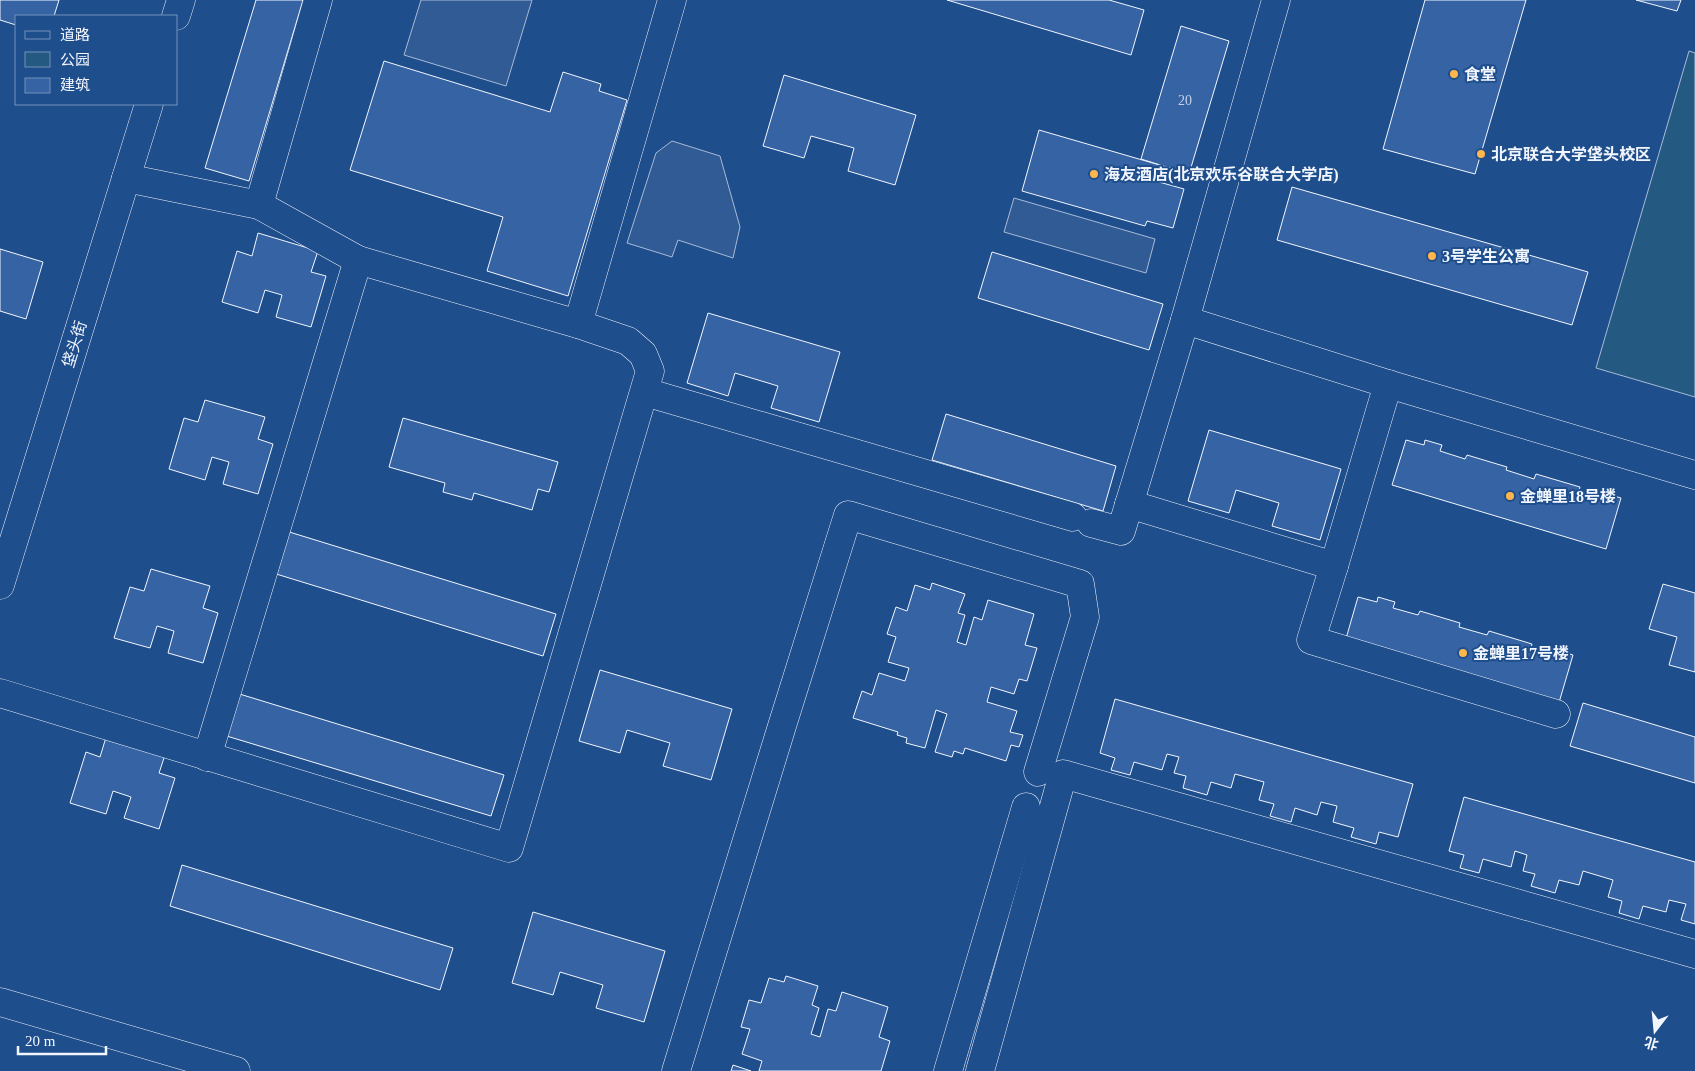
<svg xmlns="http://www.w3.org/2000/svg" width="1695" height="1071" viewBox="0 0 1695 1071" font-family="'Times New Roman','Noto Sans SC',serif">
  <rect width="100%" height="100%" fill="#1f4e8c"/>
  <path fill="#245a82" stroke="#a8bbd7" d="M1689,51L1695,53V397L1596,368Z"/>
  <g fill="#305b95" stroke="#a8bbd7">
    <path d="M421,0H532L506,86L404,55Z"/>
    <path d="M672,141L720,156L740,227L733,258L678,240L672,257L627,243L656,153Z"/>
    <path d="M1014,198L1155,239L1146,273L1004,232Z"/>
  </g>
  <g fill="#3563a3" stroke="#f2f6ff">
    <path d="M0,0H59L54,16H16V25L0,20Z"/>
    <path d="M256,0H303L249,181L205,168Z"/>
    <path d="M947,0H1109L1144,10L1131,55Z"/>
    <path d="M1425,0H1526L1475,174L1383,149Z"/>
    <path d="M1636,0H1681L1677,11Z"/>
    <path d="M1181,26L1229,41L1189,174L1141,159Z"/>
    <path d="M384,61L550,112L563,72L601,84L599,91L627,100L568,296L487,271L503,217L350,170Z"/>
    <path d="M784,75L916,115L895,185L848,171L854,148L811,136L804,158L763,146Z"/>
    <path d="M1039,130L1163,166L1159,182L1184,189L1173,228L1147,221L1145,226L1022,191Z"/>
    <path d="M1292,187L1588,272L1572,325L1277,240Z"/>
    <path d="M258,233L318,251L311,272L326,276L311,327L276,317L282,295L265,290L258,313L222,302L237,251L252,256Z"/>
    <path d="M0,249L43,262L26,319L0,311Z"/>
    <path d="M992,252L1163,304L1149,350L978,298Z"/>
    <path d="M708,313L840,352L819,422L771,408L778,386L735,373L728,396L687,383Z"/>
    <path d="M205,400L265,417L258,439L273,444L258,494L223,484L229,462L212,457L205,480L169,469L184,418L198,422Z"/>
    <path d="M946,414L1116,466L1103,511L932,460Z"/>
    <path d="M403,418L558,462L549,492L538,489L532,510L474,493L472,500L443,492L445,483L389,467Z"/>
    <path d="M1209,430L1341,469L1320,540L1272,526L1279,503L1236,490L1229,513L1188,501Z"/>
    <path d="M1406,440L1424,445L1425,440L1442,445L1440,451L1465,459L1467,455L1507,467L1506,470L1534,479L1536,474L1580,487L1579,491L1603,498L1604,493L1621,498L1606,549L1392,485Z"/>
    <path d="M286,531L556,614L543,656L273,573Z"/>
    <path d="M151,569L210,586L203,608L218,613L203,663L168,653L174,631L157,626L150,648L114,638L130,587L144,591Z"/>
    <path d="M932,583L965,594L958,613L965,615L957,642L966,645L974,617L982,620L988,600L1034,614L1025,645L1037,648L1027,681L1019,679L1014,694L991,687L987,702L1017,711L1010,732L1023,735L1019,747L1011,745L1006,761L965,748L963,754L954,751L952,757L935,752L947,714L936,710L925,748L906,743L907,738L897,735L898,732L853,718L862,691L872,695L879,673L905,681L909,668L888,662L896,637L887,634L896,607L907,611L915,585L930,590Z"/>
    <path d="M1663,584L1695,593V672L1669,665L1677,637L1649,629Z"/>
    <path d="M1358,597L1377,602L1378,597L1395,602L1393,608L1418,615L1420,611L1460,623L1459,627L1487,635L1489,631L1532,644L1531,648L1556,655L1557,650L1573,655L1558,706L1345,642Z"/>
    <path d="M600,670L732,709L711,780L663,766L670,743L627,730L620,753L579,741Z"/>
    <path d="M233,692L504,775L491,816L220,734Z"/>
    <path d="M1115,699L1413,784L1398,837L1379,832L1376,844L1351,837L1354,828L1333,822L1337,806L1321,802L1317,815L1295,808L1291,822L1270,816L1274,804L1259,800L1264,782L1235,774L1231,788L1211,782L1207,795L1183,788L1186,776L1174,773L1179,757L1167,754L1162,770L1134,762L1130,775L1111,770L1115,758L1100,753Z"/>
    <path d="M1583,703L1695,737V783L1570,746Z"/>
    <path d="M107,734L166,752L159,773L175,778L159,829L124,818L131,797L113,791L106,814L70,803L86,752L100,757Z"/>
    <path d="M1464,797L1695,862V924L1681,920L1686,904L1669,900L1666,912L1643,906L1639,919L1619,913L1622,901L1608,897L1613,880L1583,871L1579,885L1559,880L1555,893L1531,886L1535,874L1523,871L1527,855L1515,851L1511,867L1483,859L1479,873L1460,868L1464,855L1449,851Z"/>
    <path d="M182,865L453,948L440,990L170,906Z"/>
    <path d="M533,912L665,951L644,1022L596,1008L603,985L560,972L553,995L512,983Z"/>
    <path d="M786,976L818,986L812,1005L819,1008L811,1034L820,1037L828,1009L836,1011L842,992L888,1007L879,1037L890,1041L881,1071H759L762,1061L742,1054L750,1029L741,1027L749,1000L761,1003L769,978L784,982Z"/>
    <path d="M733,1065L751,1071H731Z"/>
  </g>
  <g fill="none" stroke-linecap="round" stroke-linejoin="round">
    <defs>
      <g id="minor">
        <path d="M176,16L181,0"/>
        <path d="M259,205L318,0"/>
        <path d="M1185,320L1388,384L1695,475"/>
        <path d="M578,324L672,0"/>
        <path d="M645,392L1073,517"/>
        <path d="M1129,504L1334,566L1388,384"/>
        <path d="M1091,523L1121,531L1185,320L1276,0"/>
        <path d="M1334,566L1311,640L1556,714"/>
        <path d="M0,585L149,104"/>
        <path d="M0,693L509,848L650,371L643,354L628,341L578,324L358,260L259,205L126,178"/>
        <path d="M207,757L358,260"/>
        <path d="M0,1002L236,1071"/>
        <path d="M676,1071L782,726L848,515L1080,584L1085,617L1038,772"/>
        <path d="M948,1071L1026,807"/>
        <path d="M980,1071L1063,774L1695,954"/>
      </g>
    </defs>
    <use href="#minor" stroke="#f2f6ff" stroke-width="29"/>
    <use href="#minor" stroke="#1f4e8c" stroke-width="28"/>
  </g>
  <g fill="#ffb74d" stroke="#1f4e8c" stroke-width="2">
    <circle cx="1454" cy="74" r="5"/>
    <circle cx="1481" cy="154" r="5"/>
    <circle cx="1094" cy="174" r="5"/>
    <circle cx="1432" cy="256" r="5"/>
    <circle cx="1510" cy="496" r="5"/>
    <circle cx="1463" cy="653" r="5"/>
  </g>
  <g text-anchor="middle" stroke-width="4" stroke-linejoin="round" paint-order="stroke">
    <g font-size="14" fill="#c3d1e8">
      <text x="1185" y="105">20</text>
    </g>
    <g font-size="16" font-weight="bold" fill="#f2f6ff" stroke="#1f4e8c" text-anchor="start">
      <text x="1464" y="80">食堂</text>
      <text x="1491" y="160">北京联合大学垡头校区</text>
      <text x="1104" y="180">海友酒店(北京欢乐谷联合大学店)</text>
      <text x="1442" y="262">3号学生公寓</text>
      <text x="1520" y="502">金蝉里18号楼</text>
      <text x="1473" y="659">金蝉里17号楼</text>
    </g>
    <g font-size="16" fill="#f2f6ff" stroke="#1f4e8c">
      <text transform="translate(74 344) rotate(-73)" y="6">垡头街</text>
    </g>
  </g>
  <rect x="15" y="15" width="162" height="90" fill="#1f4e8c" stroke="#7391ba"/>
  <rect x="25" y="31" width="25" height="8" fill="#1f4e8c" stroke="#7391ba"/>
  <text x="60" y="40" font-size="15" fill="#f2f6ff">道路</text>
  <rect x="25" y="52" width="25" height="15" fill="#245a82" stroke="#7391ba"/>
  <text x="60" y="65" font-size="15" fill="#f2f6ff">公园</text>
  <rect x="25" y="78" width="25" height="15" fill="#3563a3" stroke="#7391ba"/>
  <text x="60" y="90" font-size="15" fill="#f2f6ff">建筑</text>
  <g transform="translate(1655 1031) rotate(196)" stroke="#1f4e8c" stroke-width="4" paint-order="stroke">
  <path d="M0-4L9 19L0 12L-9 19Z" fill="#f2f6ff"/>
  <text y="-8" font-size="14" font-weight="bold" text-anchor="middle" fill="#f2f6ff">北</text>
  </g>
  <path d="M18 1046v8h88v-8" fill="none" stroke="#f2f6ff" stroke-width="2.5"/>
  <text x="25" y="1046" font-size="15" fill="#f2f6ff" stroke="#1f4e8c" stroke-width="4" paint-order="stroke">20 m</text>
</svg>
